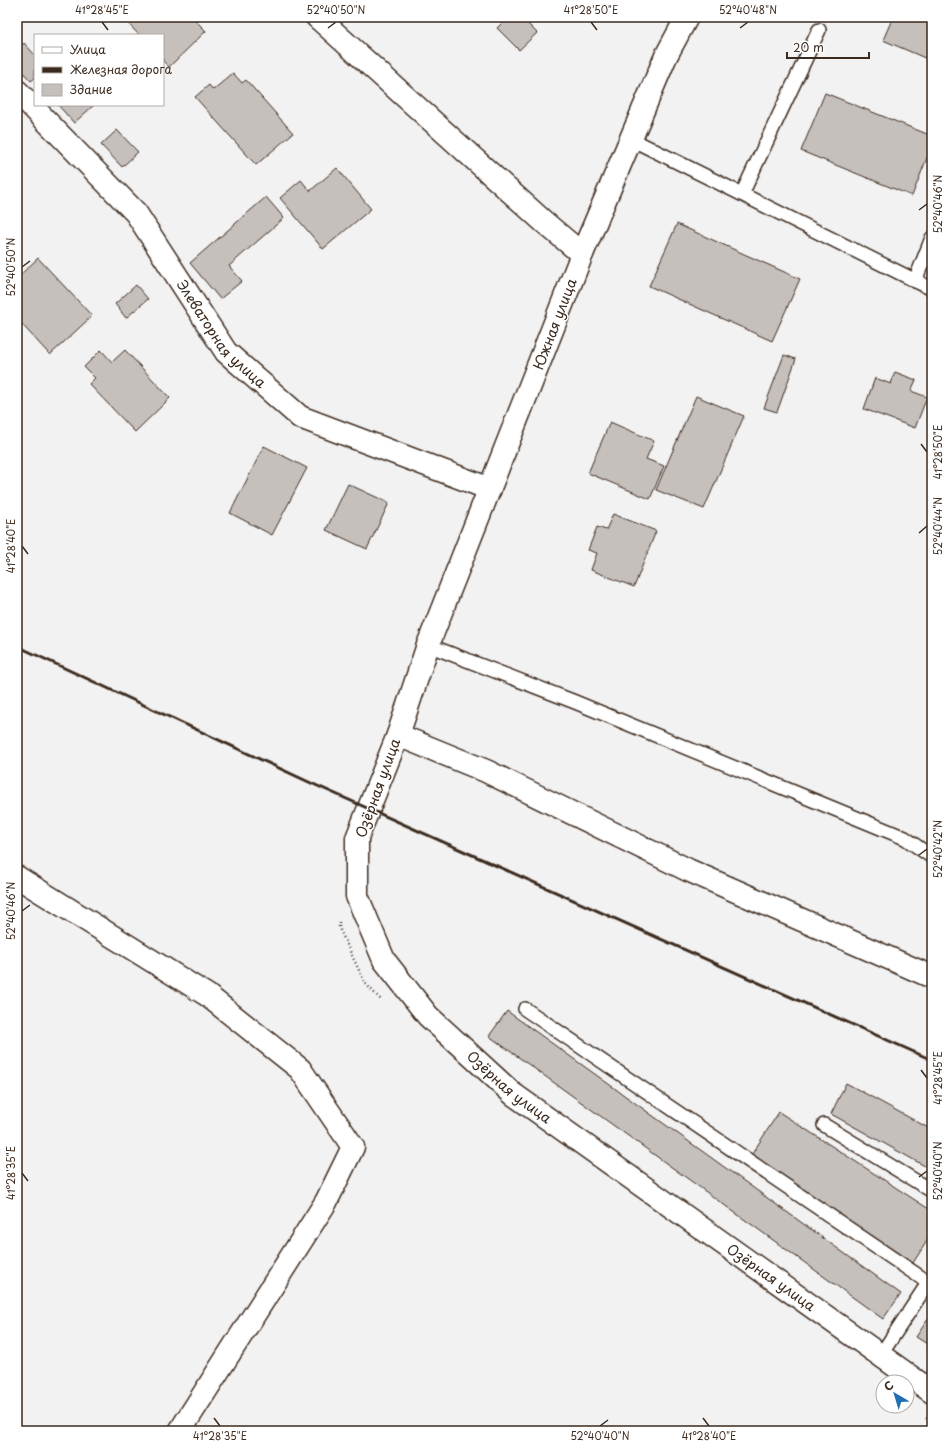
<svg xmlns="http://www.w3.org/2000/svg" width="949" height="1448" viewBox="0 0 949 1448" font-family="'Playpen Sans',sans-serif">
  <rect width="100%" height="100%" fill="#f3f2f2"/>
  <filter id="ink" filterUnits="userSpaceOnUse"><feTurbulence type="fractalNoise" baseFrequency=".025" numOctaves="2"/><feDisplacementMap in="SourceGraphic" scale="8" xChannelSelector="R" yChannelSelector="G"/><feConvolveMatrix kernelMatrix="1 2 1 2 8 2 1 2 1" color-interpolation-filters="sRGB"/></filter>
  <g filter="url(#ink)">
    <g fill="#c6c0bd" stroke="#3b2a1e">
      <path d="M122,17H192L206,31L169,67L163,61V35H139Z"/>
      <path d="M508,17H521L537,33L519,50L497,28Z"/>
      <path d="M893,17H932V61L883,40Z"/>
      <path d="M24,43L35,55V78L31,81L17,66V50Z"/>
      <path d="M233,73L242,83L246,80L293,133L256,165L195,97L209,85L213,90Z"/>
      <path d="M825,93L932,136V145L912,196L801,151Z"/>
      <path d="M58,105H94L74,123Z"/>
      <path d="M117,130L138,152L122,167L101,145Z"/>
      <path d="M337,168L371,209L323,249L280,198L301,180L310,191Z"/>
      <path d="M266,197L284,218L229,266L242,281L220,299L190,263Z"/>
      <path d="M677,224L800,279L772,341L649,286Z"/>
      <path d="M38,258L92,316L50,355L17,319V278Z"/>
      <path d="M136,285L148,299L126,318L115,304Z"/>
      <path d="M101,350L112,362L125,350L170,398L135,432L89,384L95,378L84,367Z"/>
      <path d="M784,355L796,359L777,412L764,408Z"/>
      <path d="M895,372L916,380L911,391L927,397L915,428L864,409L875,378L891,384Z"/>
      <path d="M696,396L744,416L704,509L656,490Z"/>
      <path d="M610,422L654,441L646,459L664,466L650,499L588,473Z"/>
      <path d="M264,446L307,468L272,535L230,513Z"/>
      <path d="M348,484L389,503L367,549L326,530Z"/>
      <path d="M613,514L656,531L634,587L591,570L597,553L588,550L597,527L606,530Z"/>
      <path d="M507,1011L901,1294L883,1319L489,1036Z"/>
      <path d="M846,1083L932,1130V1170L831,1114Z"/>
      <path d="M779,1112L932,1211V1233L913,1263L750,1157Z"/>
      <path d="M932,1313V1347L916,1337Z"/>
    </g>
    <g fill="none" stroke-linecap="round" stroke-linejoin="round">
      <defs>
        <g id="service">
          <path d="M631,139L932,289"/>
          <path d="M742,194L819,30"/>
          <path d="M915,281L932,238"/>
          <path d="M428,645L575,702L905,838L932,857"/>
          <path d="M525,1009L932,1285"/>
          <path d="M824,1125L932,1191"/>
          <path d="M880,1356L932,1277"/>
        </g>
        <g id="minor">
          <path d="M317,17L544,222L582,254"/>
          <path id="s1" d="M17,91L136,213L226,352L300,417L490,489"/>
          <path d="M17,877L207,995L300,1069L353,1147L326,1202L180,1431"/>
        </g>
        <g id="tertiary">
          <path id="s2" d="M687,17L666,56L582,254L428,645L398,735L357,838V896L384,960L428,1016L513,1094L932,1392"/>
          <path d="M398,735L486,771L688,870L932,977"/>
        </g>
      </defs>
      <use href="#service" stroke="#3b2a1e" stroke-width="16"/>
      <use href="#minor" stroke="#3b2a1e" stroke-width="25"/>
      <use href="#tertiary" stroke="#3b2a1e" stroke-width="25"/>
      <g stroke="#3b2a1e" stroke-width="2.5" stroke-dasharray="1 3" stroke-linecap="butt">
        <path d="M339,922V928L365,983L381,1000"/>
        <path d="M926,1418L932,1422"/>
      </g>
      <use href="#service" stroke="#fff" stroke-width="13"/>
      <use href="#minor" stroke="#fff" stroke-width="22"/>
      <use href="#tertiary" stroke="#fff" stroke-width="22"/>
      <path stroke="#3b2a1e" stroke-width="3" d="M17,646L311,783L932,1060"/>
    </g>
  </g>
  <path fill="none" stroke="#3b2a1e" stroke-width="1.5" d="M102,22L108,30M591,22L597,30M328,28L336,22M740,28L748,22M919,210L927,204M22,267L30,261M921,444L927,452M919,533L927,526M22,546L28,554M919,855L927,849M22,911L30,905M921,1070L927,1078M22,1173L28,1181M919,1177L927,1171M214,1418L220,1426M703,1418L709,1426M600,1426L608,1420"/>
  <g text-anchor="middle" stroke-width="3" stroke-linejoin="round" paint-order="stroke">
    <g font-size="14" fill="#3b2a1e" stroke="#fff">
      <text transform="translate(555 324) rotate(-69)" y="5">Южная улица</text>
      <text dy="5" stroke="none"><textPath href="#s1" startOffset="319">Элеваторная улица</textPath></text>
      <text transform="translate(378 788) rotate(-70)" y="5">Озёрная улица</text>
      <text dy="5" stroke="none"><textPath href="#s2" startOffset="1192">Озёрная улица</textPath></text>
      <text dy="5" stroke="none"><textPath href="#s2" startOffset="1516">Озёрная улица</textPath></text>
    </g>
  </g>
  <rect width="949" height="1448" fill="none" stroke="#fff" stroke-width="44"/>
  <rect x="34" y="34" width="130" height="72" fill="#ffffff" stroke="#b1aaa5"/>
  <rect x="42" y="47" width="20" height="6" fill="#ffffff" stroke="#b1aaa5"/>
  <text x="70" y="54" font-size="12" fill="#3b2a1e">Улица</text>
  <rect x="42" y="67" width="20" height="6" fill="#3b2a1e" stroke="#b1aaa5"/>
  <text x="70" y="74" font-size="12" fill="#3b2a1e">Железная дорога</text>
  <rect x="42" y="84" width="20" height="12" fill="#c6c0bd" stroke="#b1aaa5"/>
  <text x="70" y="94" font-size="12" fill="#3b2a1e">Здание</text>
  <g transform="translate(895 1394) rotate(322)"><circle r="19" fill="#ffffff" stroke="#b1aaa5"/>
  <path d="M0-3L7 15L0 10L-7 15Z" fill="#1f6fb2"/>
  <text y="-6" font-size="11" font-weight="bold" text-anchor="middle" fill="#3b2a1e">С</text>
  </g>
  <path d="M787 52v6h82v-6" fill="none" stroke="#3b2a1e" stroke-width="2"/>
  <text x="793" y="52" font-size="12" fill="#3b2a1e" stroke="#ffffff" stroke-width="3" paint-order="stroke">20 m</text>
  <rect x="22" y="22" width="905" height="1404" fill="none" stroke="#3b2a1e" stroke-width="1.5"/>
  <g font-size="10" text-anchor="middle" fill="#3b2a1e">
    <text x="102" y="14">41°28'45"E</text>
    <text x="336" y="14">52°40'50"N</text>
    <text x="591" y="14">41°28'50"E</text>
    <text x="748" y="14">52°40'48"N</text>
    <text transform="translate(938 204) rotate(-90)" y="4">52°40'46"N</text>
    <text transform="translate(11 267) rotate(-90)" y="4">52°40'50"N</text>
    <text transform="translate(938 452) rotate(-90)" y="4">41°28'50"E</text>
    <text transform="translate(938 526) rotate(-90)" y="4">52°40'44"N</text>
    <text transform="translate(11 546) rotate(-90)" y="4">41°28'40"E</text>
    <text transform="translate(938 849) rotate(-90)" y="4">52°40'42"N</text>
    <text transform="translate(11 911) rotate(-90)" y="4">52°40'46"N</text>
    <text transform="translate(938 1078) rotate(-90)" y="4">41°28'45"E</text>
    <text transform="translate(938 1171) rotate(-90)" y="4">52°40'40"N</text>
    <text transform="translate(11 1173) rotate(-90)" y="4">41°28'35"E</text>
    <text x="220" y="1440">41°28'35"E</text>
    <text x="600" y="1440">52°40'40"N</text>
    <text x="709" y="1440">41°28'40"E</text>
  </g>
</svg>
